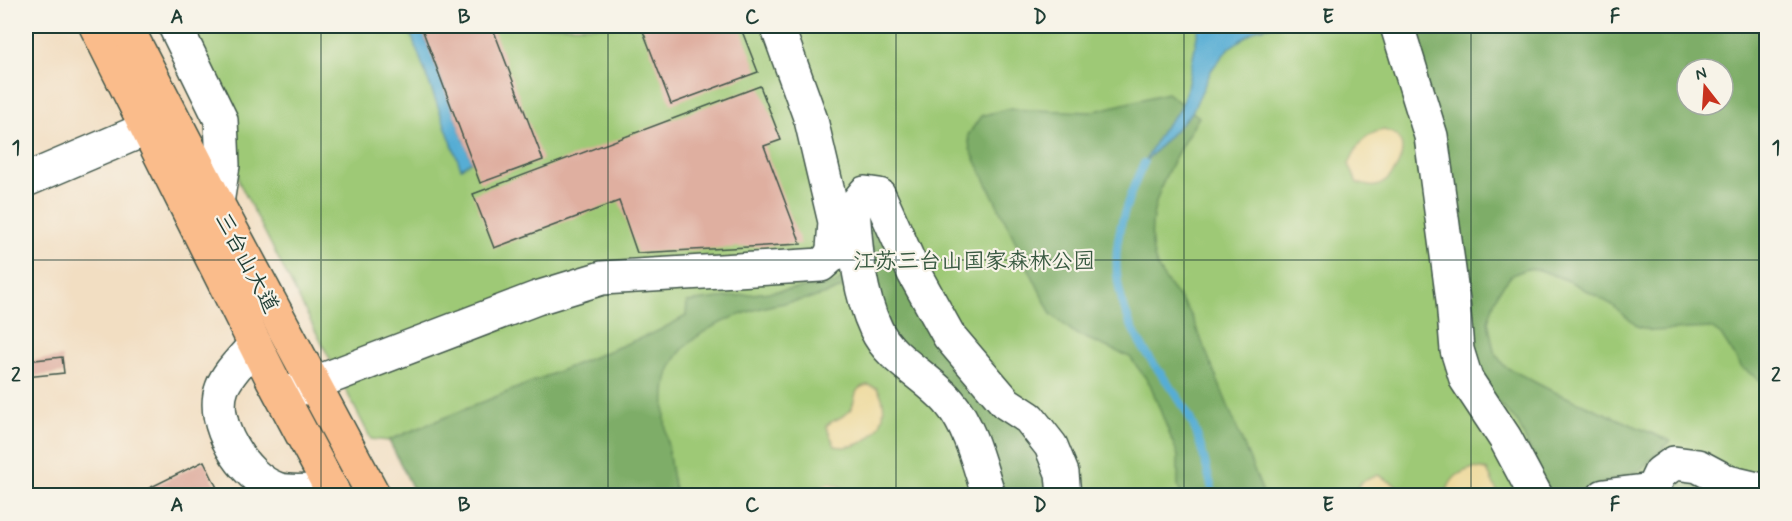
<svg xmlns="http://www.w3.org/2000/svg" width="1792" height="521" viewBox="0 0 1792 521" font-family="Mynerve,'LXGW WenKai TC',sans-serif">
  <rect width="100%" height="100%" fill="#f7f3e8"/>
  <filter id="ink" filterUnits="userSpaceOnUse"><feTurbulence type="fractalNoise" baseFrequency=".0167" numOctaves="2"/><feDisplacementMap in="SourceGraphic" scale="12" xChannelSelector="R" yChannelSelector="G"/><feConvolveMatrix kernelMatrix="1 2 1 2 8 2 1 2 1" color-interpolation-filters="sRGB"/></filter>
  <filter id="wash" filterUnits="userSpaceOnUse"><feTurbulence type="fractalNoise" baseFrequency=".008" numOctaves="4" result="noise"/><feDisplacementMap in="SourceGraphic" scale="24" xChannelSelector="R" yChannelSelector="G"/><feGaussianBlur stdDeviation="1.35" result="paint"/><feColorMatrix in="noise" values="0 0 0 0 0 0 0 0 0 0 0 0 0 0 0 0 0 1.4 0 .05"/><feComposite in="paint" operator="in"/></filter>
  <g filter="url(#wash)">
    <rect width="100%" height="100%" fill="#f2dec2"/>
    <path fill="#9ec976" stroke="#5e8355" stroke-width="1.5" fill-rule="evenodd" d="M181,26H1766V495H416L389,441L371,439L239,182L229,115ZM1687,69H1723V105H1687Z"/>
    <g fill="#7ead67" stroke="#4e754e" stroke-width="1.5" fill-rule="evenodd">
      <path d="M1405,26H1766V384L1742,368L1721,335L1711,328L1652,331L1637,326L1611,304L1569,281L1540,270L1527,269L1512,275L1498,292L1488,321L1494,351L1504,366L1550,390L1670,441L1640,470L1570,495H1550L1518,423L1483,387L1467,333L1469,285L1436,129ZM1687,69H1723V105H1687Z"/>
      <path d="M1167,93L1199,117C1173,159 1139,212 1156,263C1163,283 1183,298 1192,317L1264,495H1181L1178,486V456L1150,384L1130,357L1076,334L1051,314L970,149L968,135L981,116L1006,109L1091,112Z"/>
      <path d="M868,200L1034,438L1053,495H996L883,324L861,204Z"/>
      <path d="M845,276L852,282C822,300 801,299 769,306C733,315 682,334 669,372C658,402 670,465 676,495H416L389,440L658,331L686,316L687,302L835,284Z"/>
      <path d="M1669,471L1739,495L1661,496Z"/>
    </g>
    <g fill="#eeda9e" stroke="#868c69" stroke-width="1.5">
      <path d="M1384,130C1388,132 1394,133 1397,136C1411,151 1392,183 1376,186C1370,188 1363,184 1357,183L1349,164C1356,147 1364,133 1384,130Z"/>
      <path d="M868,385L877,388C897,417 869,453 835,446L826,426C833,419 845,418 850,410C858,398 851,388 868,385Z"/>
      <path d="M1474,468L1487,470L1498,493L1496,495H1446C1449,479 1458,472 1474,468Z"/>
      <path d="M1378,475L1396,485L1399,495H1358L1356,489L1361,482Z"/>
      <path d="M830,483L844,488L846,495H807L810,490Z"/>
    </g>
    <g fill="#57add4" stroke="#3b7584" stroke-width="1.5">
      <path d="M408,26H421L472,161L461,168Z"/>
      <path d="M1199,26H1273L1257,29L1229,48L1212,69L1192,112L1144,163L1162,130L1180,109L1187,88Z"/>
    </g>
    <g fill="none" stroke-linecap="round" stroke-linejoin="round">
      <path stroke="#57add4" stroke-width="8" d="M1144,163C1114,226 1103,277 1139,341C1155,370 1180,394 1193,425C1203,447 1207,473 1214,496"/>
    </g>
    <g id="blocks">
      <g fill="#dfafa0">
        <path d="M421,26H492L543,160L480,183Z"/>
        <path d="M641,26H740L758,72L671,104Z"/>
        <path d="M760,86L781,140L764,146L801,244L637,253L619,201L494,248L473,194Z"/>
        <path d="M62,357L64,373L26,377V361Z"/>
        <path d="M204,461L221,496H138L137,494Z"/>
      </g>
    </g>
  </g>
  <g filter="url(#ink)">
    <use href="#blocks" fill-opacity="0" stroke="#3f5549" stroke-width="1.5"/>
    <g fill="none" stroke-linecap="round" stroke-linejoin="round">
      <defs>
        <g id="minor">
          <path d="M175,26L221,120L223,165L217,203"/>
          <path d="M1397,26L1431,136L1453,300L1457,350L1466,379L1505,438L1536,496"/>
          <path d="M26,180L148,128"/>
          <path d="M255,344C245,357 228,372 222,388C209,422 243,477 277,489C292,494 316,490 332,490"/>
          <path d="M286,394L537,298L602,278L821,265L830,257L833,249L835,222L811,120L777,26"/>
          <path d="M989,496C979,466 971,428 950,403C929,377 890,360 876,329C858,291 856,249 853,208L865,193L879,195L914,273L949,336L1006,403L1029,418L1051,446L1062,473L1064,496"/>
          <path d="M1604,496L1652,490"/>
          <path d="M1655,496L1652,490L1660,473L1674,463L1698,466L1728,482L1766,491"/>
        </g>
        <g id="major">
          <path d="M96,26L272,378L335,496"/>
          <path d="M126,26L217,203L374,496"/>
        </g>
      </defs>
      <use href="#minor" stroke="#3f5549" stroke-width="36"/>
      <use href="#major" stroke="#3f5549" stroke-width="36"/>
      <use href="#minor" stroke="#fff" stroke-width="33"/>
      <use href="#major" stroke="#fabc8b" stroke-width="33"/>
    </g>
  </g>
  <path fill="none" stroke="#1f3d34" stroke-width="1.5" stroke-opacity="0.55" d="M321,26V496M608,26V496M896,26V496M1184,26V496M1471,26V496M26,260H1766"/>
  <g text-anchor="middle" stroke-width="4.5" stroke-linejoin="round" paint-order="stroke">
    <g font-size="22" fill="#385941" stroke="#f7f3e8">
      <text x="974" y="268">江苏三台山国家森林公园</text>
    </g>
    <g font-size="22" fill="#1f3d34" stroke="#f7f3e8">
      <text transform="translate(248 262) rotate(62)" y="8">三台山大道</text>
    </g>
  </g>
  <rect width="1792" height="521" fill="none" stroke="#f7f3e8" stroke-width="66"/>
  <g transform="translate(1705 87) rotate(343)"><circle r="28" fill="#f7f3e8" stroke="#a1aaa0" stroke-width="1.5"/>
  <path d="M0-4.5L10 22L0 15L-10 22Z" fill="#c8321e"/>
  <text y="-9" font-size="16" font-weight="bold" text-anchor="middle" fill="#1f3d34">N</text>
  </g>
  <rect x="33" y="33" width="1726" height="455" fill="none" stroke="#1f3d34" stroke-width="2"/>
  <g font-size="20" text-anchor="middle" font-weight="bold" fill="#1f3d34">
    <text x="177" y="23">A</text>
    <text x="464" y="23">B</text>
    <text x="752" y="23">C</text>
    <text x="1040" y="23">D</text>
    <text x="1328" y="23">E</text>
    <text x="1615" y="23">F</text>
    <text x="16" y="154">1</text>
    <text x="1776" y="154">1</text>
    <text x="16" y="381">2</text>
    <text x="1776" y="381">2</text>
    <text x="177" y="511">A</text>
    <text x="464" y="511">B</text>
    <text x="752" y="511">C</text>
    <text x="1040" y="511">D</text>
    <text x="1328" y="511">E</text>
    <text x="1615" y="511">F</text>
  </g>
</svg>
